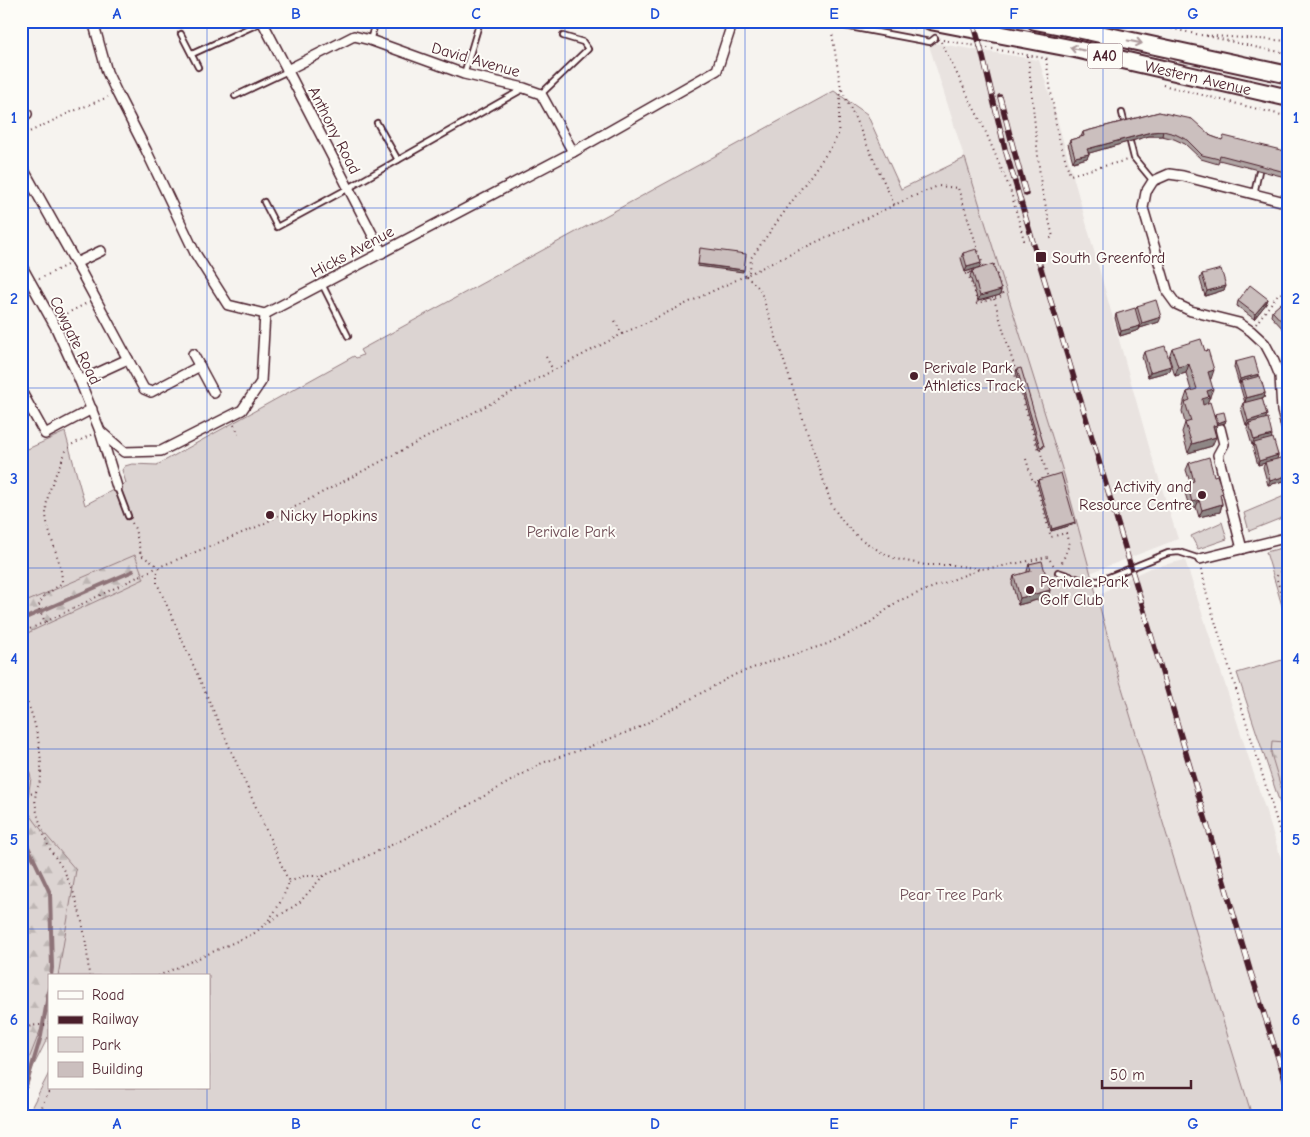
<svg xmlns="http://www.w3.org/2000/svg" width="1310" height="1137" viewBox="0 0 1310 1137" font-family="'Comic Neue',sans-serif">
  <defs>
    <pattern id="forest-firs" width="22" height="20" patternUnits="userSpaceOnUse" patternTransform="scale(1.25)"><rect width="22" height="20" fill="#dcd4d2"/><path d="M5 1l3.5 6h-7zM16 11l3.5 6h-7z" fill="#beb6b4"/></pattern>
  </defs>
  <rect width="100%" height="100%" fill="#f6f3ef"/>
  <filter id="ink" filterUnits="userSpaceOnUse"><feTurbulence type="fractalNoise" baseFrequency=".02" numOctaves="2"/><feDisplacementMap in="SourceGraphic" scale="10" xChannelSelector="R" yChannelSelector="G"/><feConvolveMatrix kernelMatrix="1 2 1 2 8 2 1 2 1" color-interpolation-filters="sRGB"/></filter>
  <g filter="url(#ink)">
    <g fill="#e9e3e0">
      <path d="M928,42L1039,60L1057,119L1150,450L1178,539L1090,573L1064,475Z"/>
      <path d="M1185,560L1289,883V1116H1252L1119,678L1097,597L1118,583L1150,568Z"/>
    </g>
    <g fill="#dcd4d2" stroke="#937a7e">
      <path d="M834,91L867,114L901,189L965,158L1064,475L1119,678L1252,1116H27L49,1073V1088H209V976H49V1050L48,1037L21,1091V452L65,432L85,505L126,483L122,470L125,466L132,464L157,465L354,356L356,358L363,355L360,350Z"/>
      <path d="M1289,494V515L1249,531L1244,513Z"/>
      <path d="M1222,522L1227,539L1198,549L1191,536Z"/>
      <path d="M1289,546V629L1266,552Z"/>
      <path d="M1289,658V831L1237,673Z"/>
    </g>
    <g fill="url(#forest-firs)" stroke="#937a7e">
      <path d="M135,555L144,579L21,636V604Z"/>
      <path d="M21,740L31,778L26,809L40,828L76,870L58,976H49V1008L27,1064L21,1088Z"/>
      <path d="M1272,741L1285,742L1289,760V814L1271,754Z"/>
    </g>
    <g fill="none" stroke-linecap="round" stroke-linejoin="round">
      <g stroke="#8e7378" stroke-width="4">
        <path d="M21,620L133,571"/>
        <path d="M1285,817L1289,816"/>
        <path d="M21,832L50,893L52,968L51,976"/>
        <path d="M21,1093L26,1086L41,1036L49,989"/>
      </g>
      <defs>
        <g id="lane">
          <path d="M829,23L930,42L935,38"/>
          <path d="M181,34L198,67"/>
          <path d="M370,40L376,21"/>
          <path d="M192,54L262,22"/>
          <path d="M464,74L480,21"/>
          <path d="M541,94L588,49L583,42L563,36"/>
          <path d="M235,96L288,71"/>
          <path d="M1122,113L1125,125"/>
          <path d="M377,123L398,160"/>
          <path d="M1130,142L1134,158L1153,181"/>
          <path d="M1254,194L1259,171"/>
          <path d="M264,202L277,227L347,189L523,89"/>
          <path d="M322,284L348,336"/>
          <path d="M117,487L128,516"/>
          <path d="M1058,572L1082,580L1099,581L1168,553L1179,552L1200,559"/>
        </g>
        <g id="street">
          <path d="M93,21L107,72L117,93L146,150L195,253L228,305L265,314L573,152L717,70L733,21"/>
          <path d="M262,21L382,253"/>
          <path d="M821,21L829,23"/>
          <path d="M287,70L354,36L370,40L464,74L524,88L541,94L573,152"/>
          <path d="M21,117L27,114"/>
          <path d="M21,165L81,272L144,389L151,392L200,366"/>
          <path d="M1289,203L1183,176L1169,174L1153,181L1146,192L1143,208L1168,293L1176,304L1191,311L1239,323L1251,331L1265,344L1273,359L1280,376L1282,411L1289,437"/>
          <path d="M76,263L101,251"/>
          <path d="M21,265L55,326L80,381L100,431L124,452L161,451L242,410L261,382L265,314"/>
          <path d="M193,354L214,393"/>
          <path d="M80,381L128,359"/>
          <path d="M21,391L45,434L92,409"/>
          <path d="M1220,428L1224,444L1218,455L1242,549"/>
          <path d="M100,431L117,487"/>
          <path d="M1200,559L1289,537"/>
        </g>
        <g id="highway">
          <path id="s1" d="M930,21L1075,49L1289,98"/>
          <path d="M1035,21L1077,29L1289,75"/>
        </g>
      </defs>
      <use href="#lane" stroke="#4a1f2b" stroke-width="8"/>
      <use href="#street" stroke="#4a1f2b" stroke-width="12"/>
      <use href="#highway" stroke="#4a1f2b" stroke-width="20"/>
      <g stroke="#4a1f2b" stroke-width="2" stroke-dasharray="1 4" stroke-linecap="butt">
        <path d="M886,21V23L918,29"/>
        <path d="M1122,23L1165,27L1200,35L1289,41"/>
        <path d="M1207,36L1268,50L1289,53"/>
        <path d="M943,40L1049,59"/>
        <path d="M941,42L984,128L1010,189L1024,240L1026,239"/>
        <path d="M1028,56L1041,186L1053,237L1047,240"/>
        <path d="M1046,59L1057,131L1070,175L1127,160"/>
        <path d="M1163,85L1289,117"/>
        <path d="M842,90L895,206"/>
        <path d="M21,136L69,113L108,97"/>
        <path d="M968,273L978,304"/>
        <path d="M965,274L974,271"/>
        <path d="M746,276L760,289L832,506L844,523L859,538L881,552L896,559L925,565H953L980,569L998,567L1048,557L1054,566"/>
        <path d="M746,276L750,270L751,258L832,146L838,135L841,89L832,33"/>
        <path d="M39,279L67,265"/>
        <path d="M994,299L1015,369L1014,371L1038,450H1040L1048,478"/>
        <path d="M976,304L1003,296L994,265L991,266"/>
        <path d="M62,316L87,303"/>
        <path d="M615,321L622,334"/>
        <path d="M1256,324L1278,294L1289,291"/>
        <path d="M546,357L553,370"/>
        <path d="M234,425L239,434"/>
        <path d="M91,435L71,445L66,451C57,473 42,498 47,522C51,543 62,562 62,583L43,597L38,607L45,622L158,567"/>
        <path d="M1026,459L1033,482L1035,481L1051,537L1066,533L1069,545L1061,565"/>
        <path d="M132,523L135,529L141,555L159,567"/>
        <path d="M1289,567L1282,569L1277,576V580L1289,617"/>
        <path d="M1202,569L1206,592L1289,861"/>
        <path d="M1282,595L1289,593"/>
        <path d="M21,633L45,622"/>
        <path d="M21,690C34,711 42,749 41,774C41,781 38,785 36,792C35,796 35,803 36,807C37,816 44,835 47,843C52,854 60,863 65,873C81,905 87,940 89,976"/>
        <path d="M21,795L36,793"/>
        <path d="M289,882L304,876H323L398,842L467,806L542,763L586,748L638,728L734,675L769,662L827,644L867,625L898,601L980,569"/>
        <path d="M266,924L299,903L323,876"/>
        <path d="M158,976L253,934C271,922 282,902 289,882L157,583V576L159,567L259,526L622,334L905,200L938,186L958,188L984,268"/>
        <path d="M21,1023L24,1029"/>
        <path d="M21,1032C28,1024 39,1025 49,1025"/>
        <path d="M39,1116L44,1101L51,1088"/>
      </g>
      <use href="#lane" stroke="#fdfcf7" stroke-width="4.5"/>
      <use href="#street" stroke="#fdfcf7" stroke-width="9"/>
      <use href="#highway" stroke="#fdfcf7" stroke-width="16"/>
      <defs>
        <g id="rail">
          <path d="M973,21L982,53L1005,149L1136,584L1250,970L1289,1092"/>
          <path d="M1000,97L1013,147L1026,194"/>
        </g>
      </defs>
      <use href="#rail" stroke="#4a1f2b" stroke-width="5.5"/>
      <use href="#rail" stroke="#fdfcf7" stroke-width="4" stroke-dasharray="11" stroke-linecap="butt"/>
    </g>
    <g fill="#afa4a3" stroke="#4a1f2b">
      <path d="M1159,112L1211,136L1222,140L1289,152V178L1219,160L1218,164L1201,159L1185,144L1174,139L1162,136H1149L1089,153L1087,158L1073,162L1068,144L1070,140L1081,137L1083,132Z"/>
      <path d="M963,253L981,263L980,267L965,272L961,258Z"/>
      <path d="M972,271L1001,290L1000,295L978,301L970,276Z"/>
      <path d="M1202,274L1226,286L1224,290L1205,296L1200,279Z"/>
      <path d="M1268,299L1266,304L1254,319L1237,306L1238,301Z"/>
      <path d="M1289,300V342L1284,334L1285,331L1271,316L1272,311Z"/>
      <path d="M1137,306L1159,322L1140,328V326L1139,330L1120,336L1115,318L1116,314L1136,309Z"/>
      <path d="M1172,348L1211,379H1210V398H1209L1207,403L1214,417L1215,414L1226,420L1225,423L1217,425L1214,432L1212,446L1188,453L1182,432L1185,423L1182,411L1184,403V401L1187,392L1191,390L1186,373L1175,376L1169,357Z"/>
      <path d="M1144,352L1171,366L1170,371L1148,377L1142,357Z"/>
      <path d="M1235,362L1259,374V376L1265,393L1264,398H1262L1266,418L1271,439L1278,455L1277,459L1289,470L1288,480L1268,485L1263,467L1265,463L1258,465L1253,448L1254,445H1252L1247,428L1248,425H1246L1241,408L1243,403H1245L1240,386V384H1239L1234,367Z"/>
      <path d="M1017,369L1044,446L1043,448L1039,449L1016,372Z"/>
      <path d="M1189,463L1221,498L1222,504L1220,512L1199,517L1196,507L1190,509L1184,490L1187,483L1190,482L1186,470Z"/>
      <path d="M1038,480L1075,524L1051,531L1037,483Z"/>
      <path d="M1029,564L1050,590L1048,597L1018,605L1012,583L1014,576L1027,573V571Z"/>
    </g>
    <g fill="#8e8685" stroke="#4a1f2b">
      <path d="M1266,21H1281V23Z"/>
      <path d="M1285,21H1289V26L1283,25Z"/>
      <path d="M1163,131L1162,136H1149L1086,154L1087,149L1151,132Z"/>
      <path d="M1089,154L1087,158L1073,162L1075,157Z"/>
      <path d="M981,263L980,267L965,272L967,267Z"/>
      <path d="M698,264L744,270L743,272L697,266Z"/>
      <path d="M1226,286L1224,290L1205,296L1207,291Z"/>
      <path d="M1001,290L1000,295L978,301L980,296Z"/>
      <path d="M1268,299L1266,304L1254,319L1255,314Z"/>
      <path d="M1161,317L1159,322L1140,328L1142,323Z"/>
      <path d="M1140,326L1139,330L1120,336L1121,331Z"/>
      <path d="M1189,364L1186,373L1175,376L1178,367Z"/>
      <path d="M1171,366L1170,371L1148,377L1150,372Z"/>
      <path d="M1214,370L1211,379L1204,381L1208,372Z"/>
      <path d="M1259,374L1258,379L1241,381L1240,384H1239L1240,379Z"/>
      <path d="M1213,389L1206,406L1198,409L1202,399L1207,391Z"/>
      <path d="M1265,393L1264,398L1245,403L1246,398Z"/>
      <path d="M1267,415L1265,420L1249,423L1248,425H1246L1248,421Z"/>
      <path d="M1226,420L1225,423L1217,425L1218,423Z"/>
      <path d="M1217,425L1213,434V426Z"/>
      <path d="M1272,435L1271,440L1252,445L1254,440Z"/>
      <path d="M1216,437L1212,446L1188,453L1192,444Z"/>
      <path d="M1278,455L1277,460L1258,465L1259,461Z"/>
      <path d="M1289,475L1288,480L1268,485L1270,481Z"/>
      <path d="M1199,500L1196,507L1190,509L1192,502Z"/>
      <path d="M1222,504L1220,512L1199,517L1202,510Z"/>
      <path d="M1075,522V524L1051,531L1052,529Z"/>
      <path d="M1050,590L1048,597L1018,605L1020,598Z"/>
    </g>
    <g fill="#cbbfbe" stroke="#4a1f2b">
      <path d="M1159,112L1192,119L1211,136L1222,140L1224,136L1289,152V173L1220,155L1219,159L1202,155L1187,140L1175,134L1163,131L1151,132L1087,149L1089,154L1075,157L1070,140L1084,136L1083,132Z"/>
      <path d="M700,248L746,254L744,270L698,264Z"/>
      <path d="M977,249L981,263L967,267L963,253Z"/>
      <path d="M993,264L1001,290L980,296L972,271Z"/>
      <path d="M1221,269L1226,286L1207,291L1202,274Z"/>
      <path d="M1250,285L1268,299L1255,314L1238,301Z"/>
      <path d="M1287,298L1289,300V325L1287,327L1272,311Z"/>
      <path d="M1156,300L1161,317L1142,323L1137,306Z"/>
      <path d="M1135,308L1140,326L1121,331L1116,314Z"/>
      <path d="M1289,328V334L1286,329Z"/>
      <path d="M1201,339L1205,351L1208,350L1214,370L1208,372L1213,389L1207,391L1209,397L1202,399L1203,405L1210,402L1217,425L1213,426L1216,437L1192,444L1185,423L1191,421L1185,402L1190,400L1187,392L1197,389L1189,364L1178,367L1172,348Z"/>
      <path d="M1165,346L1171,366L1150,372L1144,352Z"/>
      <path d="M1254,357L1259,374L1240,379L1235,362Z"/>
      <path d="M1021,368L1044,446L1040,447L1017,369Z"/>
      <path d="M1260,376L1265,393L1246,398L1241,381Z"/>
      <path d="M1262,398L1267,415L1248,421L1243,403Z"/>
      <path d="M1224,412L1226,420L1218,423L1215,414Z"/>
      <path d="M1268,418L1272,435L1254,440L1249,423Z"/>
      <path d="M1273,438L1278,455L1259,461L1254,443Z"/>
      <path d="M1209,457L1214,476L1217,475L1223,493L1220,494L1222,504L1202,510L1199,500L1192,502L1187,483L1194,481L1189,463Z"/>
      <path d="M1285,457L1289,470V475L1270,481L1265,462Z"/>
      <path d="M1061,473L1075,522L1052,529L1038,480Z"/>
      <path d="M1042,561L1050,590L1020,598L1014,576L1031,571L1029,564Z"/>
    </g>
    <defs><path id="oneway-shaft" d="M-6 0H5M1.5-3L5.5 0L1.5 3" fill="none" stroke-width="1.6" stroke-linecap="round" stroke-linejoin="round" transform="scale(1.25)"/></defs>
    <g stroke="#ac999b">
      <use href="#oneway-shaft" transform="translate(1135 42) rotate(12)"/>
      <use href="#oneway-shaft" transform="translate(1077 49) rotate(-168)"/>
    </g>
  </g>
  <path fill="none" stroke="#1d4ed8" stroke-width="1" stroke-opacity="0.55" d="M207,21V976M386,21V1116M565,21V1116M745,21V1116M924,21V1116M1103,21V1116M21,208H1289M21,388H1289M21,568H1289M21,749H1289M21,929H1289M207,1088V1116"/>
  <g fill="#4a1f2b" stroke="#fdfcf7" stroke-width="2">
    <rect x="1035" y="251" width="12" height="12" rx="2.5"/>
    <circle cx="914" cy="376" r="5"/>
    <circle cx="1202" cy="495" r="5"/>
    <circle cx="270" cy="515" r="5"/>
    <circle cx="1030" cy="590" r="5"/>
  </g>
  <g text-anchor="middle" stroke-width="4" stroke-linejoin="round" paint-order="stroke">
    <rect fill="#fdfcf7" stroke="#806168" stroke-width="1" x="1087.5" y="43.5" width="35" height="25" rx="4"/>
    <g font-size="15" font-weight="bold" fill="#4a1f2b">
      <text x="1105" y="61">A40</text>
    </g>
    <g font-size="16" fill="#4a1f2b" stroke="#fdfcf7">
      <text transform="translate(476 59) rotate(16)" y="6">David Avenue</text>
      <text dy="6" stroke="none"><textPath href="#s1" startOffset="274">Western Avenue</textPath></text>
      <text transform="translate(335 130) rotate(63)" y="6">Anthony Road</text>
      <text transform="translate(352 251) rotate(-28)" y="6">Hicks Avenue</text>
      <text transform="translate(76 340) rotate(64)" y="6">Cowgate Road</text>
    </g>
    <g font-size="16" fill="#4a1f2b" stroke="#fdfcf7" text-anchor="start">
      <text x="1052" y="263">South Greenford</text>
      <text x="924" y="373">Perivale Park<tspan x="924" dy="18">Athletics Track</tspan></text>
      <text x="1192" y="492" text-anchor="end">Activity and<tspan x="1192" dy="18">Resource Centre</tspan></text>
      <text x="280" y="521">Nicky Hopkins</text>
      <text x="1040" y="587">Perivale Park<tspan x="1040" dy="18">Golf Club</tspan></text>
    </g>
    <g font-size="16" fill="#6e4c55" stroke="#fdfcf7">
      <text x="571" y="537">Perivale Park</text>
      <text x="951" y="900">Pear Tree Park</text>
    </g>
  </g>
  <rect width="1310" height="1137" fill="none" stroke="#fdfcf7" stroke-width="55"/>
  <rect x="48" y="974" width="162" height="115" fill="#fdfcf7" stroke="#b5a4a5"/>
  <rect x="58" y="991" width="25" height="8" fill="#fdfcf7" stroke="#b5a4a5"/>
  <text x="92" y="1000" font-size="15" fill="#4a1f2b">Road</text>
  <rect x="58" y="1016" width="25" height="8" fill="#4a1f2b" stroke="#b5a4a5"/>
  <text x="92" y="1024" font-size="15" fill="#4a1f2b">Railway</text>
  <rect x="58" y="1037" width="25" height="15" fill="#dcd4d2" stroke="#b5a4a5"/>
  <text x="92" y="1050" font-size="15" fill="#4a1f2b">Park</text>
  <rect x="58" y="1062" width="25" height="15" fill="#cbbfbe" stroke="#b5a4a5"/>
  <text x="92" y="1074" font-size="15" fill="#4a1f2b">Building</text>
  <path d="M1102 1080v8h89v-8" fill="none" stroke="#4a1f2b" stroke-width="2.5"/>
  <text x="1110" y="1080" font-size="15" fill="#4a1f2b" stroke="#fdfcf7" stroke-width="4" paint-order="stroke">50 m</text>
  <rect x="28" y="28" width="1254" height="1082" fill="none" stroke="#1d4ed8" stroke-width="2"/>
  <g font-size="16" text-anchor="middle" font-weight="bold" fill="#1d4ed8">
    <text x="117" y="19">A</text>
    <text x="296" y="19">B</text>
    <text x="476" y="19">C</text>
    <text x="655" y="19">D</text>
    <text x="834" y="19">E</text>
    <text x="1014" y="19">F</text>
    <text x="1193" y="19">G</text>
    <text x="14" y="123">1</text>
    <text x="1296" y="123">1</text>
    <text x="14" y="304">2</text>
    <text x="1296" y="304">2</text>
    <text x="14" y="484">3</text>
    <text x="1296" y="484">3</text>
    <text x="14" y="664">4</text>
    <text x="1296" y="664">4</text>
    <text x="14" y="845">5</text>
    <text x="1296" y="845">5</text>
    <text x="14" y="1025">6</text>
    <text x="1296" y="1025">6</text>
    <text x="117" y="1129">A</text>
    <text x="296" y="1129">B</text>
    <text x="476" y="1129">C</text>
    <text x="655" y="1129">D</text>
    <text x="834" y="1129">E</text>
    <text x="1014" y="1129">F</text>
    <text x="1193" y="1129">G</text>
  </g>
</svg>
